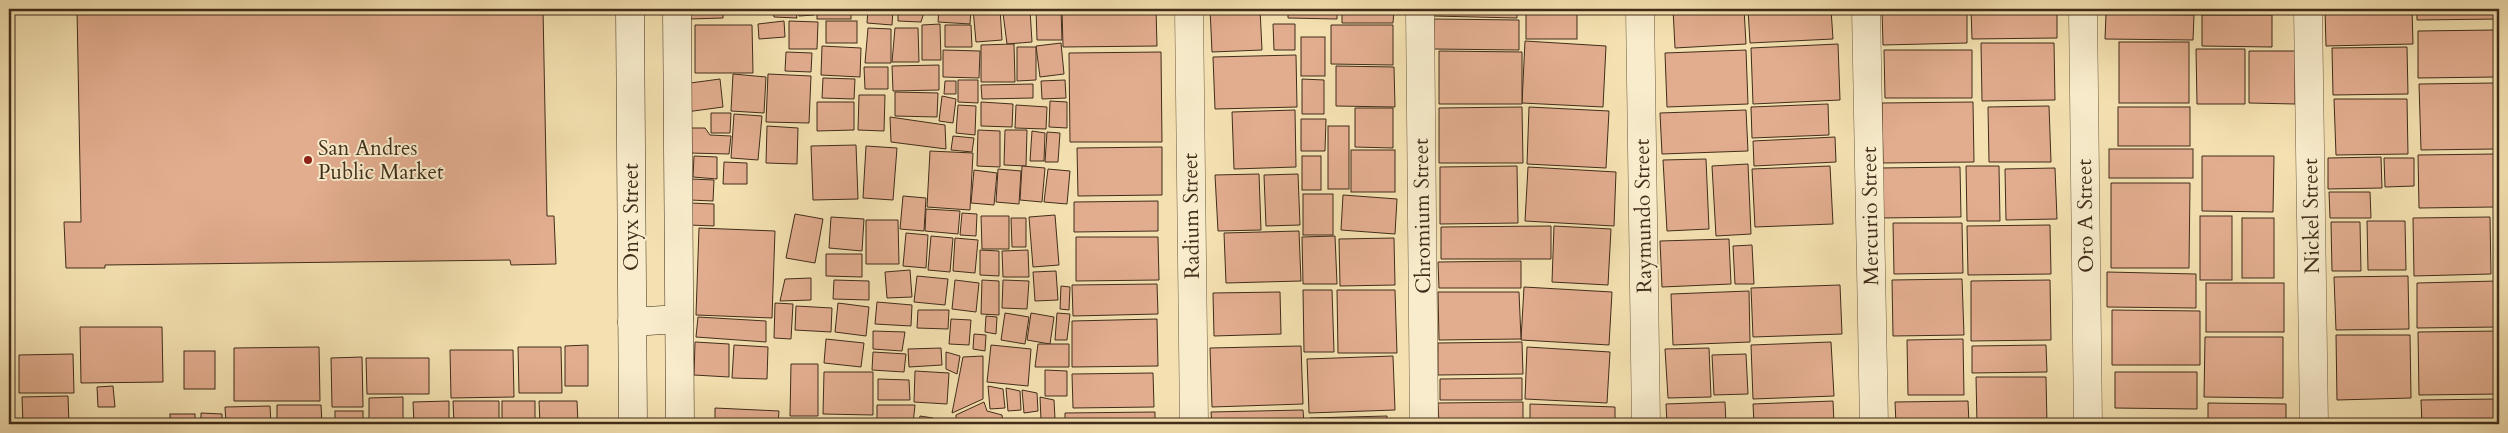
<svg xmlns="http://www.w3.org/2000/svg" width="2508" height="433" viewBox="0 0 2508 433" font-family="Cardo,serif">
  <rect width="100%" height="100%" fill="#f4e1b1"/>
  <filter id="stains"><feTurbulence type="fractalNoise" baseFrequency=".004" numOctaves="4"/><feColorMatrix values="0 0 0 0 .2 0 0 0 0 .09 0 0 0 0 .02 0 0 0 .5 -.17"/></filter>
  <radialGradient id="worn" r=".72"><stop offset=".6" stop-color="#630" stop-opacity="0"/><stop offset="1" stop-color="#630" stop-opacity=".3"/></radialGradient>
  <g fill="#e2ad8f" stroke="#412d1a">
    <path d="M77,9H543L547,216H554L556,264L511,265L510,260L105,265V268H66L64,222H81Z"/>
    <path d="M689,9H723V18L689,19Z"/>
    <path d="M772,9H795L797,18L774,17Z"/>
    <path d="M798,9H814V15L799,16Z"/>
    <rect x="817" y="9" width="34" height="10"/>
    <path d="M868,9H893L892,25L867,23Z"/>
    <path d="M898,9H925L921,22L898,21Z"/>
    <path d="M939,9H971L970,24L938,22Z"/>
    <path d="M973,9H1000L1002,40L976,42Z"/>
    <path d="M1036,9H1061L1062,40H1037Z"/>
    <path d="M1062,9H1156L1157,46L1063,47Z"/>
    <path d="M1210,9H1260L1262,50L1212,52Z"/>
    <path d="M1288,9H1337V19L1288,18Z"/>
    <path d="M1342,9H1394L1393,23H1342Z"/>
    <path d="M1433,9H1517V18L1433,16Z"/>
    <rect x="1526" y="9" width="51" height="30"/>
    <path d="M1673,9H1744L1746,44L1675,48Z"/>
    <path d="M1748,9H1831L1833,39L1750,43Z"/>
    <path d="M1882,9H1967V43L1883,45Z"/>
    <path d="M1971,9H2057V38L1972,39Z"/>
    <path d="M2106,9H2197V12L2106,11Z"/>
    <path d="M2207,9H2272V13L2207,12Z"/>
    <path d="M2325,9H2412L2413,44L2326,46Z"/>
    <path d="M2417,9H2499V19L2417,20Z"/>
    <path d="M1030,10L1032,42L1007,44L1003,13Z"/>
    <path d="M2106,14L2194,15L2193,40L2105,39Z"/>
    <path d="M2202,15H2272V47L2202,46Z"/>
    <path d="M1434,19L1519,20V50L1434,49Z"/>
    <path d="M784,21L785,37L759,39L758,24Z"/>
    <path d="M789,21L818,22L817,49H789Z"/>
    <rect x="826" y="21" width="31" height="22"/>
    <path d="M940,24L941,60H922V25Z"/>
    <path d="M1273,24H1295V50H1274Z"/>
    <path d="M695,25H752L753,73H695Z"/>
    <path d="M945,25H971L972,47H945Z"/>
    <path d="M1331,25H1393V65L1331,64Z"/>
    <path d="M868,28L891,29V63H865Z"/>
    <path d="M895,28H918L919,62H892Z"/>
    <path d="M2494,30L2495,77L2418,78V31Z"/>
    <rect x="1301" y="37" width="24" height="39"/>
    <path d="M1525,41L1606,46L1603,107L1522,103Z"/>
    <rect x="2119" y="42" width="70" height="61"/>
    <path d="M1061,43L1064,74L1040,77L1036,46Z"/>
    <path d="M1981,43H2054L2055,100L1982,101Z"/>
    <path d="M1014,44L1015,82H981V45Z"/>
    <path d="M1838,44L1840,100L1753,104L1751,48Z"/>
    <path d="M822,46L861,48L860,77L821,75Z"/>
    <path d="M1017,47H1036V80L1017,81Z"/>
    <path d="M2407,47L2408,94L2333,95L2332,48Z"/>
    <path d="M2196,49H2245V104H2197Z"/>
    <path d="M943,50L980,51L979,78L943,77Z"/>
    <path d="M1746,50L1748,104L1667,107L1665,53Z"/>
    <path d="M1884,50H1972V98H1885Z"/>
    <path d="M1439,51L1522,52V104H1439Z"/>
    <path d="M2249,51H2295V104L2249,103Z"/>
    <path d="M786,52L812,53L811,72L785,71Z"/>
    <path d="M1161,52L1162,142H1070L1069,53Z"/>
    <path d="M1296,55L1297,107L1215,109L1213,57Z"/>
    <path d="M939,65V90L893,91L892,66Z"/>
    <path d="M1336,66L1394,67L1395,107L1336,106Z"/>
    <path d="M864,67H888V89H865Z"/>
    <path d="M733,74L766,77L764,113L731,111Z"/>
    <path d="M768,74L811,76L809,123L766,122Z"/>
    <path d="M823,78L855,79L854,99L822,98Z"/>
    <path d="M720,79L723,107L686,112L683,84Z"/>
    <path d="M1302,79L1324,80V114H1302Z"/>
    <path d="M958,80H978V103L958,102Z"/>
    <path d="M1065,80L1066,98L1042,99L1041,81Z"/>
    <path d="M945,81H956V94H944Z"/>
    <path d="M2494,83L2496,149L2421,150L2419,84Z"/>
    <path d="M1033,84V98L982,99L981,85Z"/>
    <path d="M895,92L938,93L937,117L895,116Z"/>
    <path d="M859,95H885L884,131L858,130Z"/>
    <path d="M942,96L956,99L953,123L939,121Z"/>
    <path d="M2334,99H2407L2408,154L2336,155Z"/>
    <path d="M1050,101L1067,102V128L1049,127Z"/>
    <path d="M817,102H854V130L817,131Z"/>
    <path d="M981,102L1013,104L1012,127L981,126Z"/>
    <path d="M1973,102L1974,162L1883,163L1882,103Z"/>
    <path d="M1828,104L1829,135L1752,138L1751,107Z"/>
    <path d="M958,105L976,106L975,135L956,133Z"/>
    <path d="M1016,105L1047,107L1046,129L1015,128Z"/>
    <path d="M2049,106L2051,162H1989L1988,107Z"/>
    <path d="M1522,107L1523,163H1439V108Z"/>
    <path d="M1529,107L1609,111L1606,168L1527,164Z"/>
    <rect x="2118" y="107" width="72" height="39"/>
    <path d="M1355,108H1393V148L1355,147Z"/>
    <path d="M1295,110L1296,167L1234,169L1232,112Z"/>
    <path d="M1746,110L1748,151L1662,154L1660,113Z"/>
    <path d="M711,113H731L730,133H711Z"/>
    <path d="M734,114L762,116L758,160L731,158Z"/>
    <path d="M890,117L945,125L946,149L891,142Z"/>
    <path d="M1301,119H1326L1325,151H1301Z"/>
    <path d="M767,126L798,128L797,164L766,163Z"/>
    <rect x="1328" y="126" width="21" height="63"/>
    <path d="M689,128H705L710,135L731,136L729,154L689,153Z"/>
    <path d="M978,130L1000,131V167L977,166Z"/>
    <path d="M1005,130H1027L1026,166L1004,165Z"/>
    <path d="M1032,131L1045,133L1044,161H1030Z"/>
    <path d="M1047,132L1060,133L1058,162H1045Z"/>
    <path d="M953,136L974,138L972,152L951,150Z"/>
    <path d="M1835,137L1836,162L1754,166L1753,141Z"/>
    <path d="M856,145L858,199L813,200L811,146Z"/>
    <path d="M866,146L897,148L893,200L863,198Z"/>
    <path d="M1162,147V195L1078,196L1077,148Z"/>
    <rect x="2109" y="149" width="84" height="29"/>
    <rect x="1351" y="150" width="44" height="42"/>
    <path d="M930,151L973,153L970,210L927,207Z"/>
    <path d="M2494,154L2495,207L2419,208L2418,155Z"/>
    <path d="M694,156L717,157V179L693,177Z"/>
    <rect x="1302" y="156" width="19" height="34"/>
    <path d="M2202,156H2274L2273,212L2202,211Z"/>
    <path d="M2381,157L2382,188L2328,189V158Z"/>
    <path d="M2384,158H2414V186L2385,187Z"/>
    <path d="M1706,159L1709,229L1667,231L1663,160Z"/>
    <path d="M724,162L747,163V184H723Z"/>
    <path d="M1748,164L1751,234L1716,236L1712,166Z"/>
    <path d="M1022,166L1045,168L1042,202L1020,200Z"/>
    <path d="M1517,166L1518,223L1440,224V167Z"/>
    <path d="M1830,166L1833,224L1755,227L1752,169Z"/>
    <path d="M1966,166H1999L2000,221H1967Z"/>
    <path d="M1528,167L1616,172L1614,226L1525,221Z"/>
    <path d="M1960,167L1961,217L1880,218V168Z"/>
    <path d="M2055,168L2057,219L2006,220L2005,169Z"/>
    <path d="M998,169L1021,171L1019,204L996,202Z"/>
    <path d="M1048,169L1070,171L1067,204L1044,202Z"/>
    <path d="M974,170L997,173L994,205L971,203Z"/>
    <path d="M1259,174L1261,230L1218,231L1215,175Z"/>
    <path d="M1298,174L1300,225L1266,226L1264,175Z"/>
    <path d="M691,179L714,180L713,201L690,200Z"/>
    <path d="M2111,183H2190L2189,268H2111Z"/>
    <path d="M2329,192H2370L2371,218H2330Z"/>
    <rect x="1303" y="194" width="30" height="41"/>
    <path d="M1343,195L1397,199L1395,234L1341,230Z"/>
    <path d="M903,196L926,198L924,231L900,229Z"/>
    <path d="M1158,201V231L1074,232V202Z"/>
    <path d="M690,203L714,204V226L690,225Z"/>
    <path d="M926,209L960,211L958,234L925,231Z"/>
    <path d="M962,213L977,214L976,236L960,235Z"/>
    <path d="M795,214L823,219L815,263L786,258Z"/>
    <path d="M1055,215L1059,265L1033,267L1029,217Z"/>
    <path d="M981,216H1009V249H982Z"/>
    <rect x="2200" y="216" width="32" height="64"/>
    <path d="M831,217L864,219L862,251L829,248Z"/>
    <path d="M2490,217L2491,274L2414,276L2413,218Z"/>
    <path d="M1011,218H1026V247H1012Z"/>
    <rect x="2242" y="218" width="32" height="60"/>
    <path d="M866,220H898L899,264H866Z"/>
    <path d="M2367,221H2405L2406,270H2368Z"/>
    <path d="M2331,222H2360L2361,271H2332Z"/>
    <path d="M1893,223H1962L1963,273L1894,274Z"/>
    <path d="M2050,225L2051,274L1968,275L1967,226Z"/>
    <path d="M1551,226V259H1441V227Z"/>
    <path d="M1554,226L1611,229L1608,285L1552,282Z"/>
    <path d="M699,228L775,231L772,318L696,315Z"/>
    <path d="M1299,231L1301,281L1226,283L1224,233Z"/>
    <path d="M906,233L928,235L926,268L903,266Z"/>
    <path d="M931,236L953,238L950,272L928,270Z"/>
    <path d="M1335,236L1337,284H1303L1302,237Z"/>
    <path d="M1076,237H1158L1159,280L1076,281Z"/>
    <path d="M955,238L978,240L975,273L953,271Z"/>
    <path d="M1394,238L1395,285L1340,286L1339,239Z"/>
    <path d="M1729,239L1731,284L1662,287L1660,241Z"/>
    <path d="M1752,245L1754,284H1735L1733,246Z"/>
    <path d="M980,250L999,251V276L980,275Z"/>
    <path d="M1028,250L1029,277H1003L1002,251Z"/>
    <path d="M826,254H862V277L826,276Z"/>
    <path d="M1521,261V288H1439L1438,262Z"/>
    <path d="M910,270L912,297L887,298L885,272Z"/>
    <path d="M1056,271L1058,300L1035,301L1033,272Z"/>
    <path d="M2107,272L2196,274V308L2107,307Z"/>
    <path d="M917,276L948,279L945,305L914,302Z"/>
    <path d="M2408,276L2409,329L2336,330L2334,277Z"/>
    <path d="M811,278V300L780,301L785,279Z"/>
    <path d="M1962,279L1964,335L1893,336L1892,280Z"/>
    <path d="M834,280L869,281V300L833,299Z"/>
    <path d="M955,280L979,283L976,312L952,309Z"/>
    <path d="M982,280L999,281V315L981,314Z"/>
    <path d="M1003,280L1029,281L1027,309L1002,308Z"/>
    <path d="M2050,280L2051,340L1971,341V281Z"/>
    <path d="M2497,281L2498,327L2417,328V283Z"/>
    <rect x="2206" y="283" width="78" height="49"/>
    <path d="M1157,284L1158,314L1073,316L1072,285Z"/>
    <path d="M1840,285L1842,334L1753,337L1751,288Z"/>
    <path d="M1061,286L1070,287L1069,310L1060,309Z"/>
    <path d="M1524,287L1612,292L1609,345L1521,340Z"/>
    <path d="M1303,290H1332L1334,352H1304Z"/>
    <path d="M1337,290H1395L1397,353H1338Z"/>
    <path d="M1749,291L1750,342L1673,345L1671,294Z"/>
    <path d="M1280,292L1281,334L1214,336L1213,293Z"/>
    <path d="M1438,292H1519L1521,339L1439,340Z"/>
    <path d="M877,302L912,305L911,326L875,324Z"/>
    <path d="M775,303L793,304L791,339L774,338Z"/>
    <path d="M838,303L869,307L866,336L835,332Z"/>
    <path d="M796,306L832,308L831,332L795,330Z"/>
    <path d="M918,310H949L948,329L917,328Z"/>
    <path d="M2112,310L2200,311V365H2112Z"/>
    <path d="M1005,313L1029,317L1025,344L1001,340Z"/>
    <path d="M1031,313L1054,317L1050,344L1027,340Z"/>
    <path d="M1057,313L1070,314L1067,340H1055Z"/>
    <path d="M986,316L997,317L996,334L985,332Z"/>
    <path d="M698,317L766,321V342L696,337Z"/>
    <path d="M951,319L971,320L969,345L949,344Z"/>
    <path d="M1157,319L1158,366L1072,367V321Z"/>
    <path d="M80,327H162L163,382L81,383Z"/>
    <path d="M873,331L905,332L902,351L873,349Z"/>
    <path d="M2499,331V394L2419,395L2418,332Z"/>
    <path d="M974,334L986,335L985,351L973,349Z"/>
    <path d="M2336,335H2410L2411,398L2337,400Z"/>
    <path d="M2205,337H2283V398L2204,397Z"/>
    <path d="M826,339L864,343L861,367L824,363Z"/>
    <path d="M1963,339L1964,395H1908L1907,340Z"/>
    <path d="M695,342L729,344V377L694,375Z"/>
    <path d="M1522,342L1523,374L1438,375V343Z"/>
    <path d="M1831,342L1834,396L1753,399L1751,345Z"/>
    <path d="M1038,344H1069V367H1035Z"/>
    <path d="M588,345V386H565V346Z"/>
    <path d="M734,345L768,347L767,379L732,378Z"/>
    <path d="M991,345L1031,349L1028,386L987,382Z"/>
    <path d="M2046,345L2047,372L1972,373V346Z"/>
    <path d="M1301,346L1303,404L1212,407L1210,348Z"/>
    <path d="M319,347L320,401H234V348Z"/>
    <path d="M518,347H561L562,393H519Z"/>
    <path d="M1527,347L1610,352L1607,403L1525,399Z"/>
    <path d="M941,348L942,365L909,367L908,349Z"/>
    <path d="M1709,348L1711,397L1668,398L1665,349Z"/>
    <path d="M450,350H513L514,397L451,398Z"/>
    <rect x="184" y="351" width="31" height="38"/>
    <path d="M873,352L906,354L904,372L872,370Z"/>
    <path d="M946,352L960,356L957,374L946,369Z"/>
    <path d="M73,354L74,393H19V355Z"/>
    <path d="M1746,354L1748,394L1714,395L1712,355Z"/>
    <path d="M983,356V399L952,413L963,357Z"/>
    <path d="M1393,356L1395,410L1309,413L1307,359Z"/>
    <path d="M362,357L363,407H332L331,358Z"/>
    <path d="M366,358H429V394H367Z"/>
    <path d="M791,364H818V416H790Z"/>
    <path d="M1045,370L1067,371V396H1045Z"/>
    <path d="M915,371L949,373L947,404L914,402Z"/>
    <path d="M824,372H873V415L823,414Z"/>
    <path d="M2115,372H2197V409L2115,408Z"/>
    <path d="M1153,373L1154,407L1073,408L1072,374Z"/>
    <path d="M1976,377H2046L2047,424H1977Z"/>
    <path d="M1522,378V400H1440V379Z"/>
    <path d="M878,379L909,380L910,400H878Z"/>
    <path d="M113,386L115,407H98L97,387Z"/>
    <path d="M988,386L1003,389L1005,408L990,409Z"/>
    <path d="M1006,388L1020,391L1021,410L1008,411Z"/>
    <path d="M1022,390L1037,393L1038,411L1024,413Z"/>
    <path d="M68,396L69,424H23L22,397Z"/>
    <path d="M403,397V424H369V398Z"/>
    <path d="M1040,397L1054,400L1055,419L1041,420Z"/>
    <path d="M2499,399V424H2422L2421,400Z"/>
    <path d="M449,401V424H414L413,402Z"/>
    <path d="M453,401H499V424H454Z"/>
    <rect x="502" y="401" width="33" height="23"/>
    <path d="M539,401H577L578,424H540Z"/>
    <path d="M1833,401L1834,424H1754L1753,404Z"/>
    <path d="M1968,401L1969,424H1896L1895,402Z"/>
    <path d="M984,402L987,411L1002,415L1003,424H956V415Z"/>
    <path d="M1523,402V424H1439L1438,403Z"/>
    <path d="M1725,402L1726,424H1667L1666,404Z"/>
    <path d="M2208,403L2286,404V424H2208Z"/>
    <path d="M1530,404L1615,407V424H1530Z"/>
    <path d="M277,405H321L322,424H277Z"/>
    <path d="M877,405H915L913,424L877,419Z"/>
    <path d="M270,406L271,424H226L225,407Z"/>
    <path d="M715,408L779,411L778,424H715Z"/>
    <path d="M1303,410L1304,424H1212L1211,412Z"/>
    <rect x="335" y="411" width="28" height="13"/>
    <path d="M1155,412V424H1065V413Z"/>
    <path d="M201,413L222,414V424H201Z"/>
    <rect x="170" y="414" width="25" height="10"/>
    <path d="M920,416L933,418L932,424H919Z"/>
    <path d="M1387,416V424H1310V418Z"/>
    <path d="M938,420L952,422L951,424H937Z"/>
    <path d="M1009,421L1044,422V424H1009Z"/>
    <rect x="97" y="422" width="19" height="2"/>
    <path d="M786,422L805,424H786Z"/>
    <path d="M820,422L880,423V424H820Z"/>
  </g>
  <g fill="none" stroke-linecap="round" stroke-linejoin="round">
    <defs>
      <g id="street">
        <path d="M1189,9L1194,424"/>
        <path d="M1420,9L1424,424"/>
        <path d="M1640,9L1646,424"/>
        <path d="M1866,9L1874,424"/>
        <path d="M2083,9L2088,424"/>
        <path d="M2308,9L2314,424"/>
      </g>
      <g id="secondary">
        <path d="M630,9L633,424"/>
        <path d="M677,9L680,424"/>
        <path d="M632,322L679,319"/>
      </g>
    </defs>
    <use href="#street" stroke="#6e5a40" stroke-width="29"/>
    <use href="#secondary" stroke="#412d1a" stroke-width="29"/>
    <use href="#street" stroke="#f8eccc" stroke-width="28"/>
    <use href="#secondary" stroke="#f8eccc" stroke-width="28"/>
  </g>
  <circle fill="#8f2418" stroke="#f8eccc" stroke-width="2" cx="308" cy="160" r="5"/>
  <g text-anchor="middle" stroke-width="4" stroke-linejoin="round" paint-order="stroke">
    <g font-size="21" fill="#412d1a" stroke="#f8eccc" text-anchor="start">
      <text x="318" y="155">San Andres<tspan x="318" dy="24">Public Market</tspan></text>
    </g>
    <g font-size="21" fill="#412d1a" stroke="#f8eccc">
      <text transform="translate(1191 216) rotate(-91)" y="7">Radium Street</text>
      <text transform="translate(1422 216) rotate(-91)" y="7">Chromium Street</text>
      <text transform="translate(1643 216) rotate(-91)" y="7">Raymundo Street</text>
      <text transform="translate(1870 216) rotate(-91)" y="7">Mercurio Street</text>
      <text transform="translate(2085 216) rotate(-91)" y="7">Oro A Street</text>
      <text transform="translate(2311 216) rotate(-91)" y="7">Nickel Street</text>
      <text transform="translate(631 217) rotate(-90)" y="7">Onyx Street</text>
    </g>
  </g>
  <rect width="2508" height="433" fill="none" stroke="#f4e1b1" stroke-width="30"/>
  <rect x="10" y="10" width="2488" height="413" fill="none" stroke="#412d1a" stroke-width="2.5"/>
  <rect x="15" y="15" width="2478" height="403" fill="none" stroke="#412d1a"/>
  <rect width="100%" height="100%" filter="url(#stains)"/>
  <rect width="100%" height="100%" fill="url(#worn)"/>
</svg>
